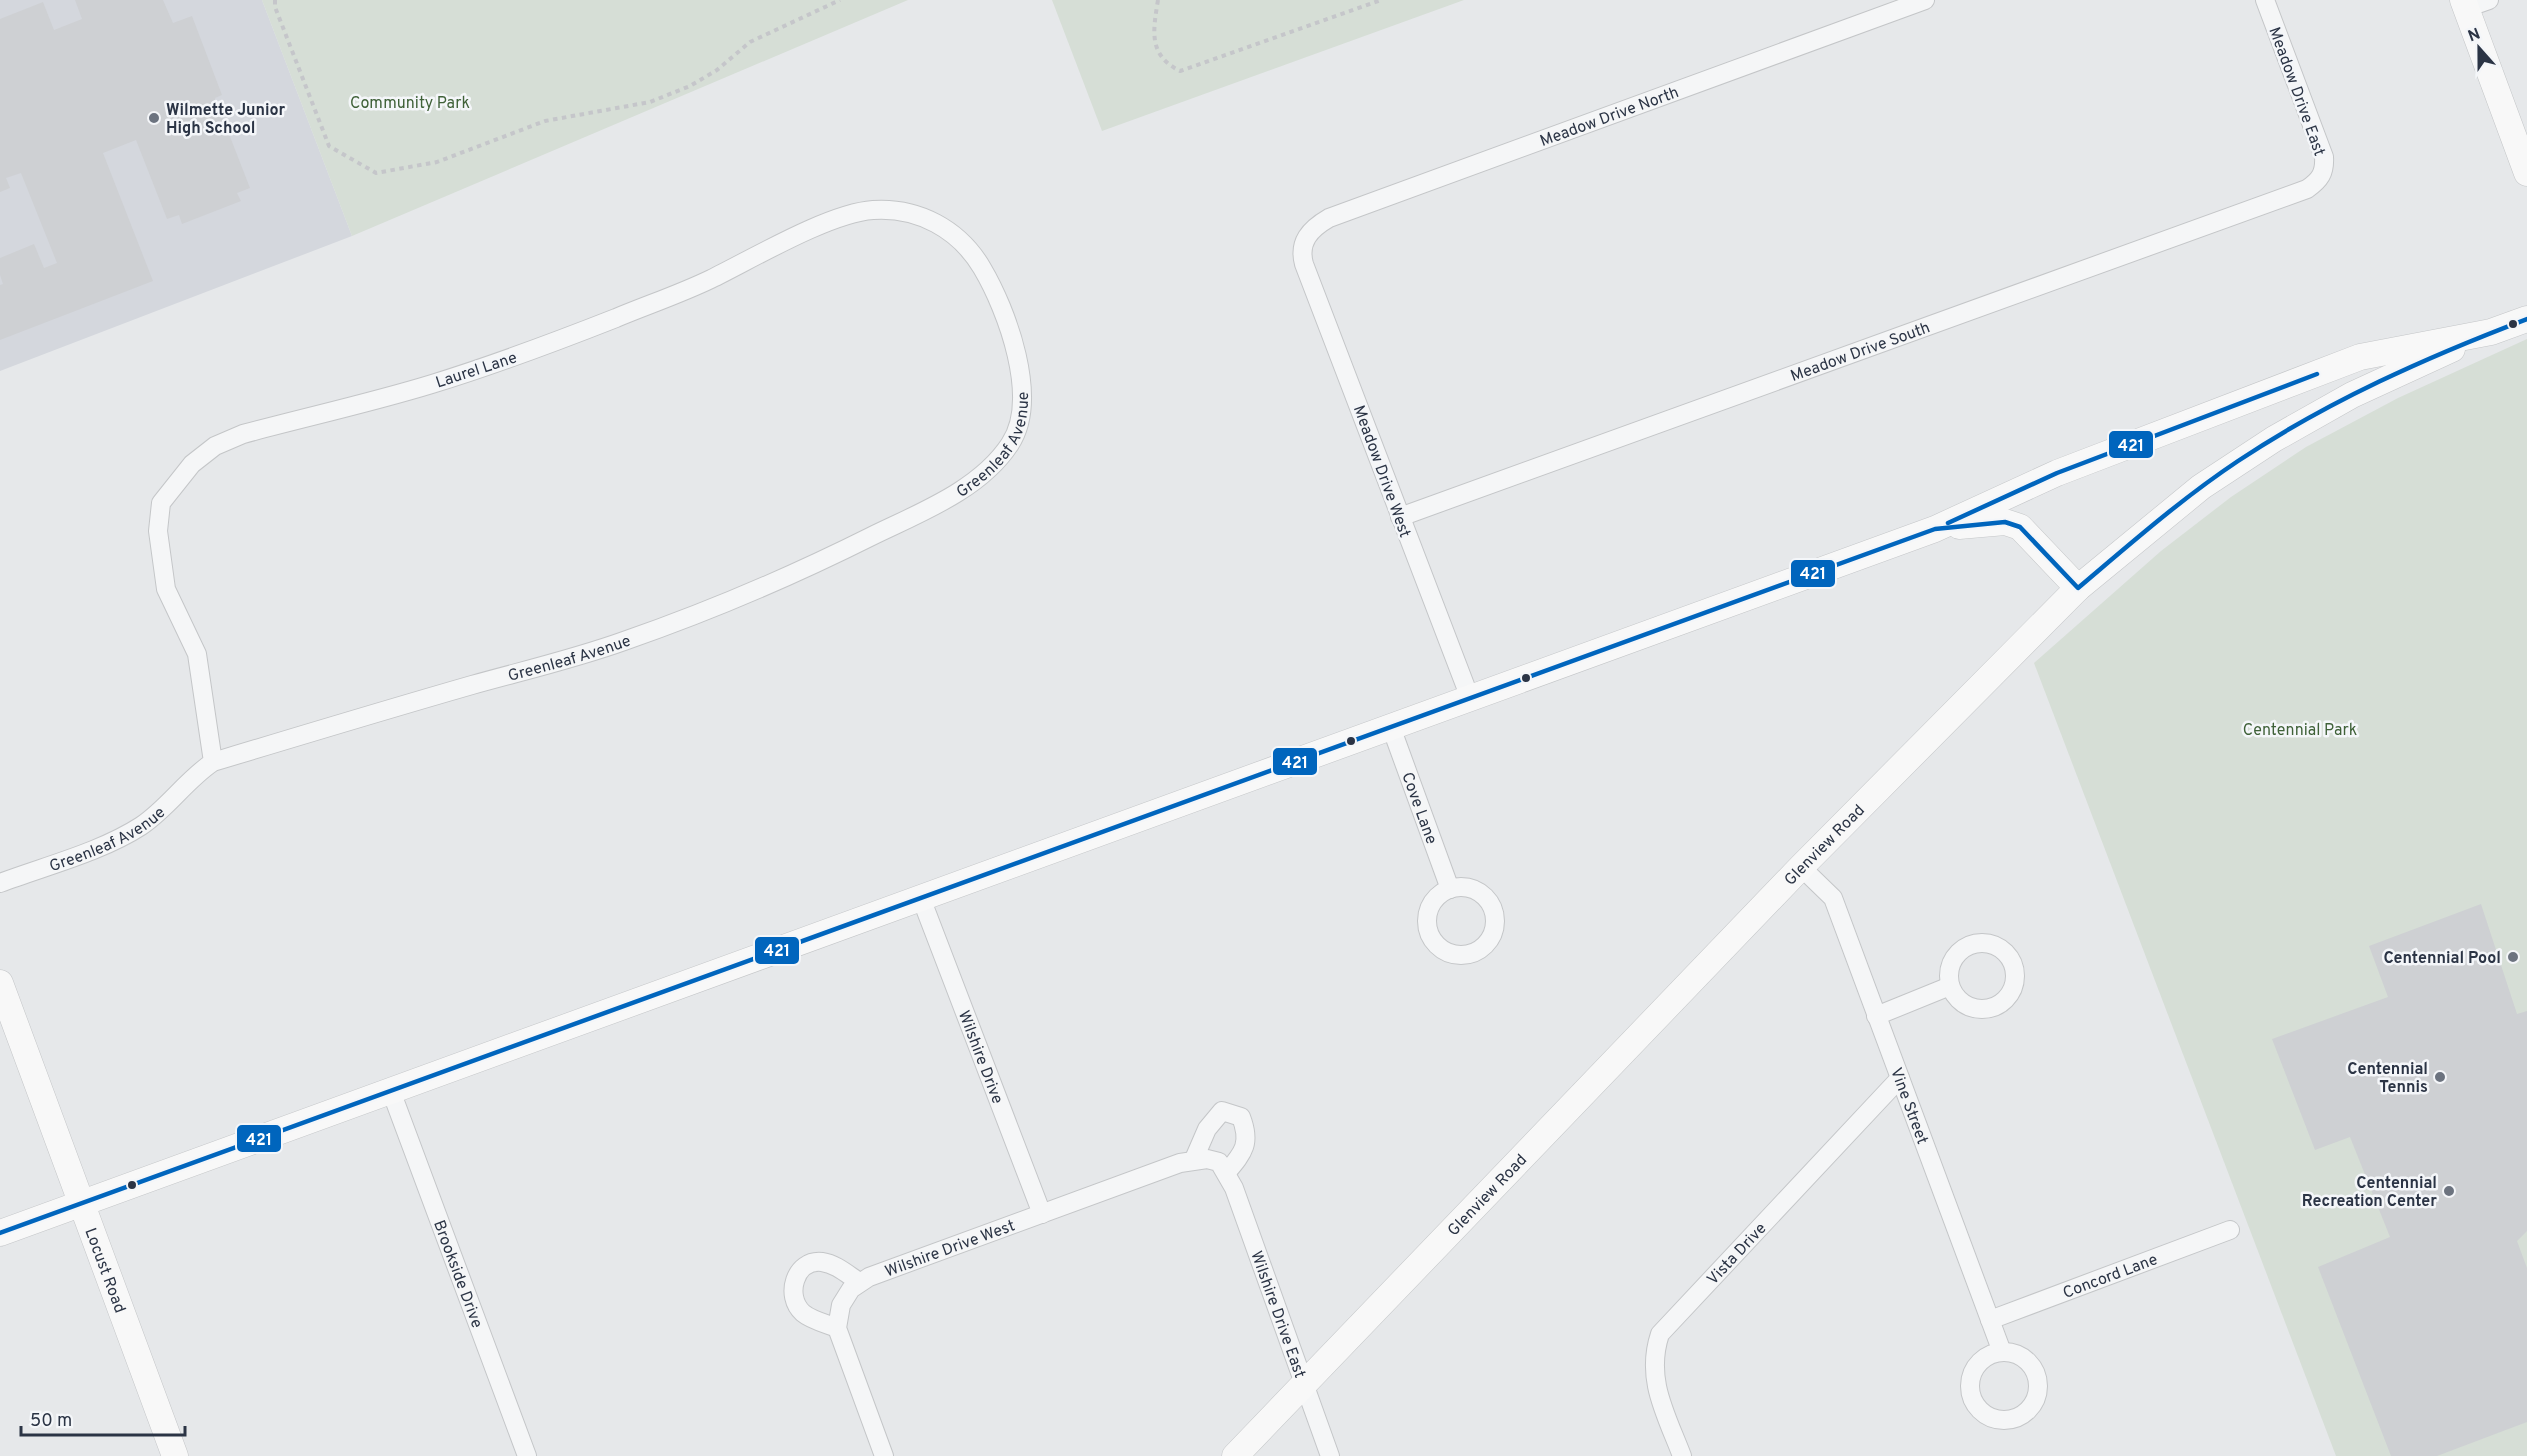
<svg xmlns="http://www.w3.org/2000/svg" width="2527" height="1456" viewBox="0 0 2527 1456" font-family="Overpass,sans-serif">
  <rect width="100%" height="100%" fill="#e6e8ea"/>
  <path fill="#d4d7dd" d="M0,0H262L352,236L0,371Z"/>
  <g fill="#d6ded6">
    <path d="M262,0H908L352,236Z"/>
    <path d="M1052,0H1464L1102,131Z"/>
    <path d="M2527,339V1456H2336L2034,663L2161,551L2231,497L2306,447L2398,398Z"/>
  </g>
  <g fill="#ced0d3">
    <path d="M75,0H163L173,23L192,16L222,95L215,98L250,188L237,193L241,201L182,224L179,215L167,219L136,140L103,153L153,281L0,340V285L3,284L0,275V258L34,244L44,268L57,263L21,173L6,178L10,188L0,192V19L43,2L54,30L82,19Z"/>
    <path d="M2481,904L2517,1014L2527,1011V1231L2517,1241L2527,1268V1422L2437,1456H2391L2318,1267L2390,1237L2350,1137L2315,1150L2272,1039L2388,997L2369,946Z"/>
  </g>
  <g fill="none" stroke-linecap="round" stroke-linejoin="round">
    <defs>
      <g id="street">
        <path d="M2466,8L2489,0"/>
        <path id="s1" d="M1400,517L2307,189C2320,180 2325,173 2324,157L2265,0"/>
        <path id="s2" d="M1470,698L1304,264C1298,242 1310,229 1329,218L1925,0"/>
        <path id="s3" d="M1391,727L1450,889"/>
        <path id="s4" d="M1801,867L1833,898L2002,1352"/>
        <path id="s5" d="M0,883C45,866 101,852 141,826C168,808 186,780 213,762C299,736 385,710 472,685C522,671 574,659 624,641C708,612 792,576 872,536C919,513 980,490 1010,444C1040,399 1007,310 982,268C959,229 918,207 873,210C829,213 752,259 711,279C680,294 647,305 616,318C555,342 494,365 432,384C370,403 306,417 243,434L215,446L192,464L161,503L158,531L166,589L197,654L213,762"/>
        <circle cx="1461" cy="921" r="34"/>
        <path id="s6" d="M921,898L1042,1214"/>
        <circle cx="1982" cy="976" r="33"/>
        <path d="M1876,1016L1950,986"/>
        <path id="s7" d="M391,1091L527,1456"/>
        <path d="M1194,1159L1207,1129L1222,1111L1241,1117C1251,1143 1244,1152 1227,1172"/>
        <path id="s8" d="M1990,1320L2230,1230"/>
        <path d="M837,1328C827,1324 811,1320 803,1313C784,1296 795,1259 822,1262C836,1264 847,1274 859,1282"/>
        <circle cx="2004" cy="1386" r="34"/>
        <path id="s9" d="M884,1456L837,1328L841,1305L851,1289L869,1277L1180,1163L1207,1159L1219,1162L1234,1188L1330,1456"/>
        <path id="s10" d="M1682,1456C1666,1414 1645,1379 1660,1334L1900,1078"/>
      </g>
      <g id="secondary">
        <path d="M2463,0L2527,173"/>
        <path d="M1959,526L2005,522L2020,527L2078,588"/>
        <path id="s11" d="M0,983L175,1456"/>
        <path d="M0,1233L1935,529L2057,473L2360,357L2491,332L2527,319"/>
        <path id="s12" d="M1235,1456L1801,867L2078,588L2201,487L2274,439L2352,395L2452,349"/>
      </g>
    </defs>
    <use href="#street" stroke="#c4c6c8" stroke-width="20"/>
    <use href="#secondary" stroke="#c4c6c8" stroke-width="27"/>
    <g stroke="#c5c6ca" stroke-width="4" stroke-dasharray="4.5 4.5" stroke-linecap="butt">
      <path d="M275,0V7L329,146L376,173L437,162L545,121L650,102L690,86L717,70L750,42L840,0"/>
      <path d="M1158,0C1153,31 1148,55 1180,71L1381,0"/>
    </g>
    <use href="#street" stroke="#f5f6f7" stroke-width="18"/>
    <use href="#secondary" stroke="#f8f8f8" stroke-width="26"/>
    <defs>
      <g id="bus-1">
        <path d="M1948,523L2057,473L2317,374"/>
        <path d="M0,1233L1935,529L2005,522L2020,527L2078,588C2130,544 2181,499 2238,461C2328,401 2427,357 2527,319"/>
      </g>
    </defs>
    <use href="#bus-1" stroke="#f4f6f9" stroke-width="9"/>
    <use href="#bus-1" stroke="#0065bd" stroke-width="4.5"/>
  </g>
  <g fill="#6c737f" stroke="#f4f6f9" stroke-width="2">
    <circle cx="154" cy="118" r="6"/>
    <circle cx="2513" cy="957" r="6"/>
    <circle cx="2440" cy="1077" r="6"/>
    <circle cx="2449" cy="1191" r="6"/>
  </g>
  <g fill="#2b3445" stroke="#f4f6f9" stroke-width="2">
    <circle cx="2513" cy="324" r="5"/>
    <circle cx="1526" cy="678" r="5"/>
    <circle cx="1351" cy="741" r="5"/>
    <circle cx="132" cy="1185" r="5"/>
  </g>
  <g text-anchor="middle" stroke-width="5" stroke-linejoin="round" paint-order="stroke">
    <g font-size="16" fill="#2b3445" stroke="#f4f6f9">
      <text transform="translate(2298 91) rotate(70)" y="6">Meadow Drive East</text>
      <text dy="6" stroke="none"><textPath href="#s2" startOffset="820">Meadow Drive North</textPath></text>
      <text dy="6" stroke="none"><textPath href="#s1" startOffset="489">Meadow Drive South</textPath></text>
      <text transform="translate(476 369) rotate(-18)" y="6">Laurel Lane</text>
      <text dy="6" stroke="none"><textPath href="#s5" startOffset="1106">Greenleaf Avenue</textPath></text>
      <text transform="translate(1383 471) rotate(70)" y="6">Meadow Drive West</text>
      <text dy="6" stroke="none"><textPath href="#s5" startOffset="620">Greenleaf Avenue</textPath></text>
      <text dy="6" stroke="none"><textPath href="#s3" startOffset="86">Cove Lane</textPath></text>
      <text dy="6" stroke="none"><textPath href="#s5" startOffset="116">Greenleaf Avenue</textPath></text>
      <text dy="6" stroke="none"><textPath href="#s12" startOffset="849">Glenview Road</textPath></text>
      <text dy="6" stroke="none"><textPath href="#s6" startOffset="170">Wilshire Drive</textPath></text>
      <text dy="6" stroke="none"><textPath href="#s4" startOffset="266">Vine Street</textPath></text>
      <text dy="6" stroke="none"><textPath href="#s12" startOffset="363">Glenview Road</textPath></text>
      <text dy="6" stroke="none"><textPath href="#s9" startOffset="286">Wilshire Drive West</textPath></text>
      <text dy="6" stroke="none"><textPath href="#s10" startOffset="238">Vista Drive</textPath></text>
      <text dy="6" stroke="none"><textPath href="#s11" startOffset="306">Locust Road</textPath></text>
      <text dy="6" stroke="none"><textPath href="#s7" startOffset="195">Brookside Drive</textPath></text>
      <text dy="6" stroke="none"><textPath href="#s8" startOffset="128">Concord Lane</textPath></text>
      <text dy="6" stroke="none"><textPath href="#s9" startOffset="735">Wilshire Drive East</textPath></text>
    </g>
    <g font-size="16" fill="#3f6138" stroke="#f4f6f9">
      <text x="410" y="108">Community Park</text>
      <text x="2300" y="735">Centennial Park</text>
    </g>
    <g font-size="16" font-weight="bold" fill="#2b3445" stroke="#f4f6f9" text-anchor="end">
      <text x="166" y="115" text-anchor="start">Wilmette Junior<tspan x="166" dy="18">High School</tspan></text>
      <text x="2501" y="963">Centennial Pool</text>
      <text x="2428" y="1074">Centennial<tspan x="2428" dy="18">Tennis</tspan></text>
      <text x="2437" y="1188">Centennial<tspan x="2437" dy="18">Recreation Center</tspan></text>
    </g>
  </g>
  <g stroke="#f4f6f9" stroke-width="2">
    <rect x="2108" y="430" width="46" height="29" rx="6" fill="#0065bd"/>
    <rect x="1790" y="559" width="46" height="29" rx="6" fill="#0065bd"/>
    <rect x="1272" y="747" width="46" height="29" rx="6" fill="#0065bd"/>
    <rect x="754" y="936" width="46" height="29" rx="6" fill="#0065bd"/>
    <rect x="236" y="1124" width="46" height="29" rx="6" fill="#0065bd"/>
  </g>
  <g font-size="16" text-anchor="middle" font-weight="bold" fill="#fff">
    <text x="2131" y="451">421</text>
    <text x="1813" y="579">421</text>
    <text x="1295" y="768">421</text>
    <text x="777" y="956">421</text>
    <text x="259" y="1145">421</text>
  </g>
  <g transform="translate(2479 48) rotate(339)" stroke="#f4f6f9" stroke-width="4.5" paint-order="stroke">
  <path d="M0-4.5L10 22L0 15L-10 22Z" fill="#2b3445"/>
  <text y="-9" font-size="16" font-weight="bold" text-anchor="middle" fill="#2b3445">N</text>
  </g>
  <path d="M21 1426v9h164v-9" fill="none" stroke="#2b3445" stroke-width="3"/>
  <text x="30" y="1426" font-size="18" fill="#2b3445" stroke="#f4f6f9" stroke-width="4.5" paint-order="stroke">50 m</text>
</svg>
